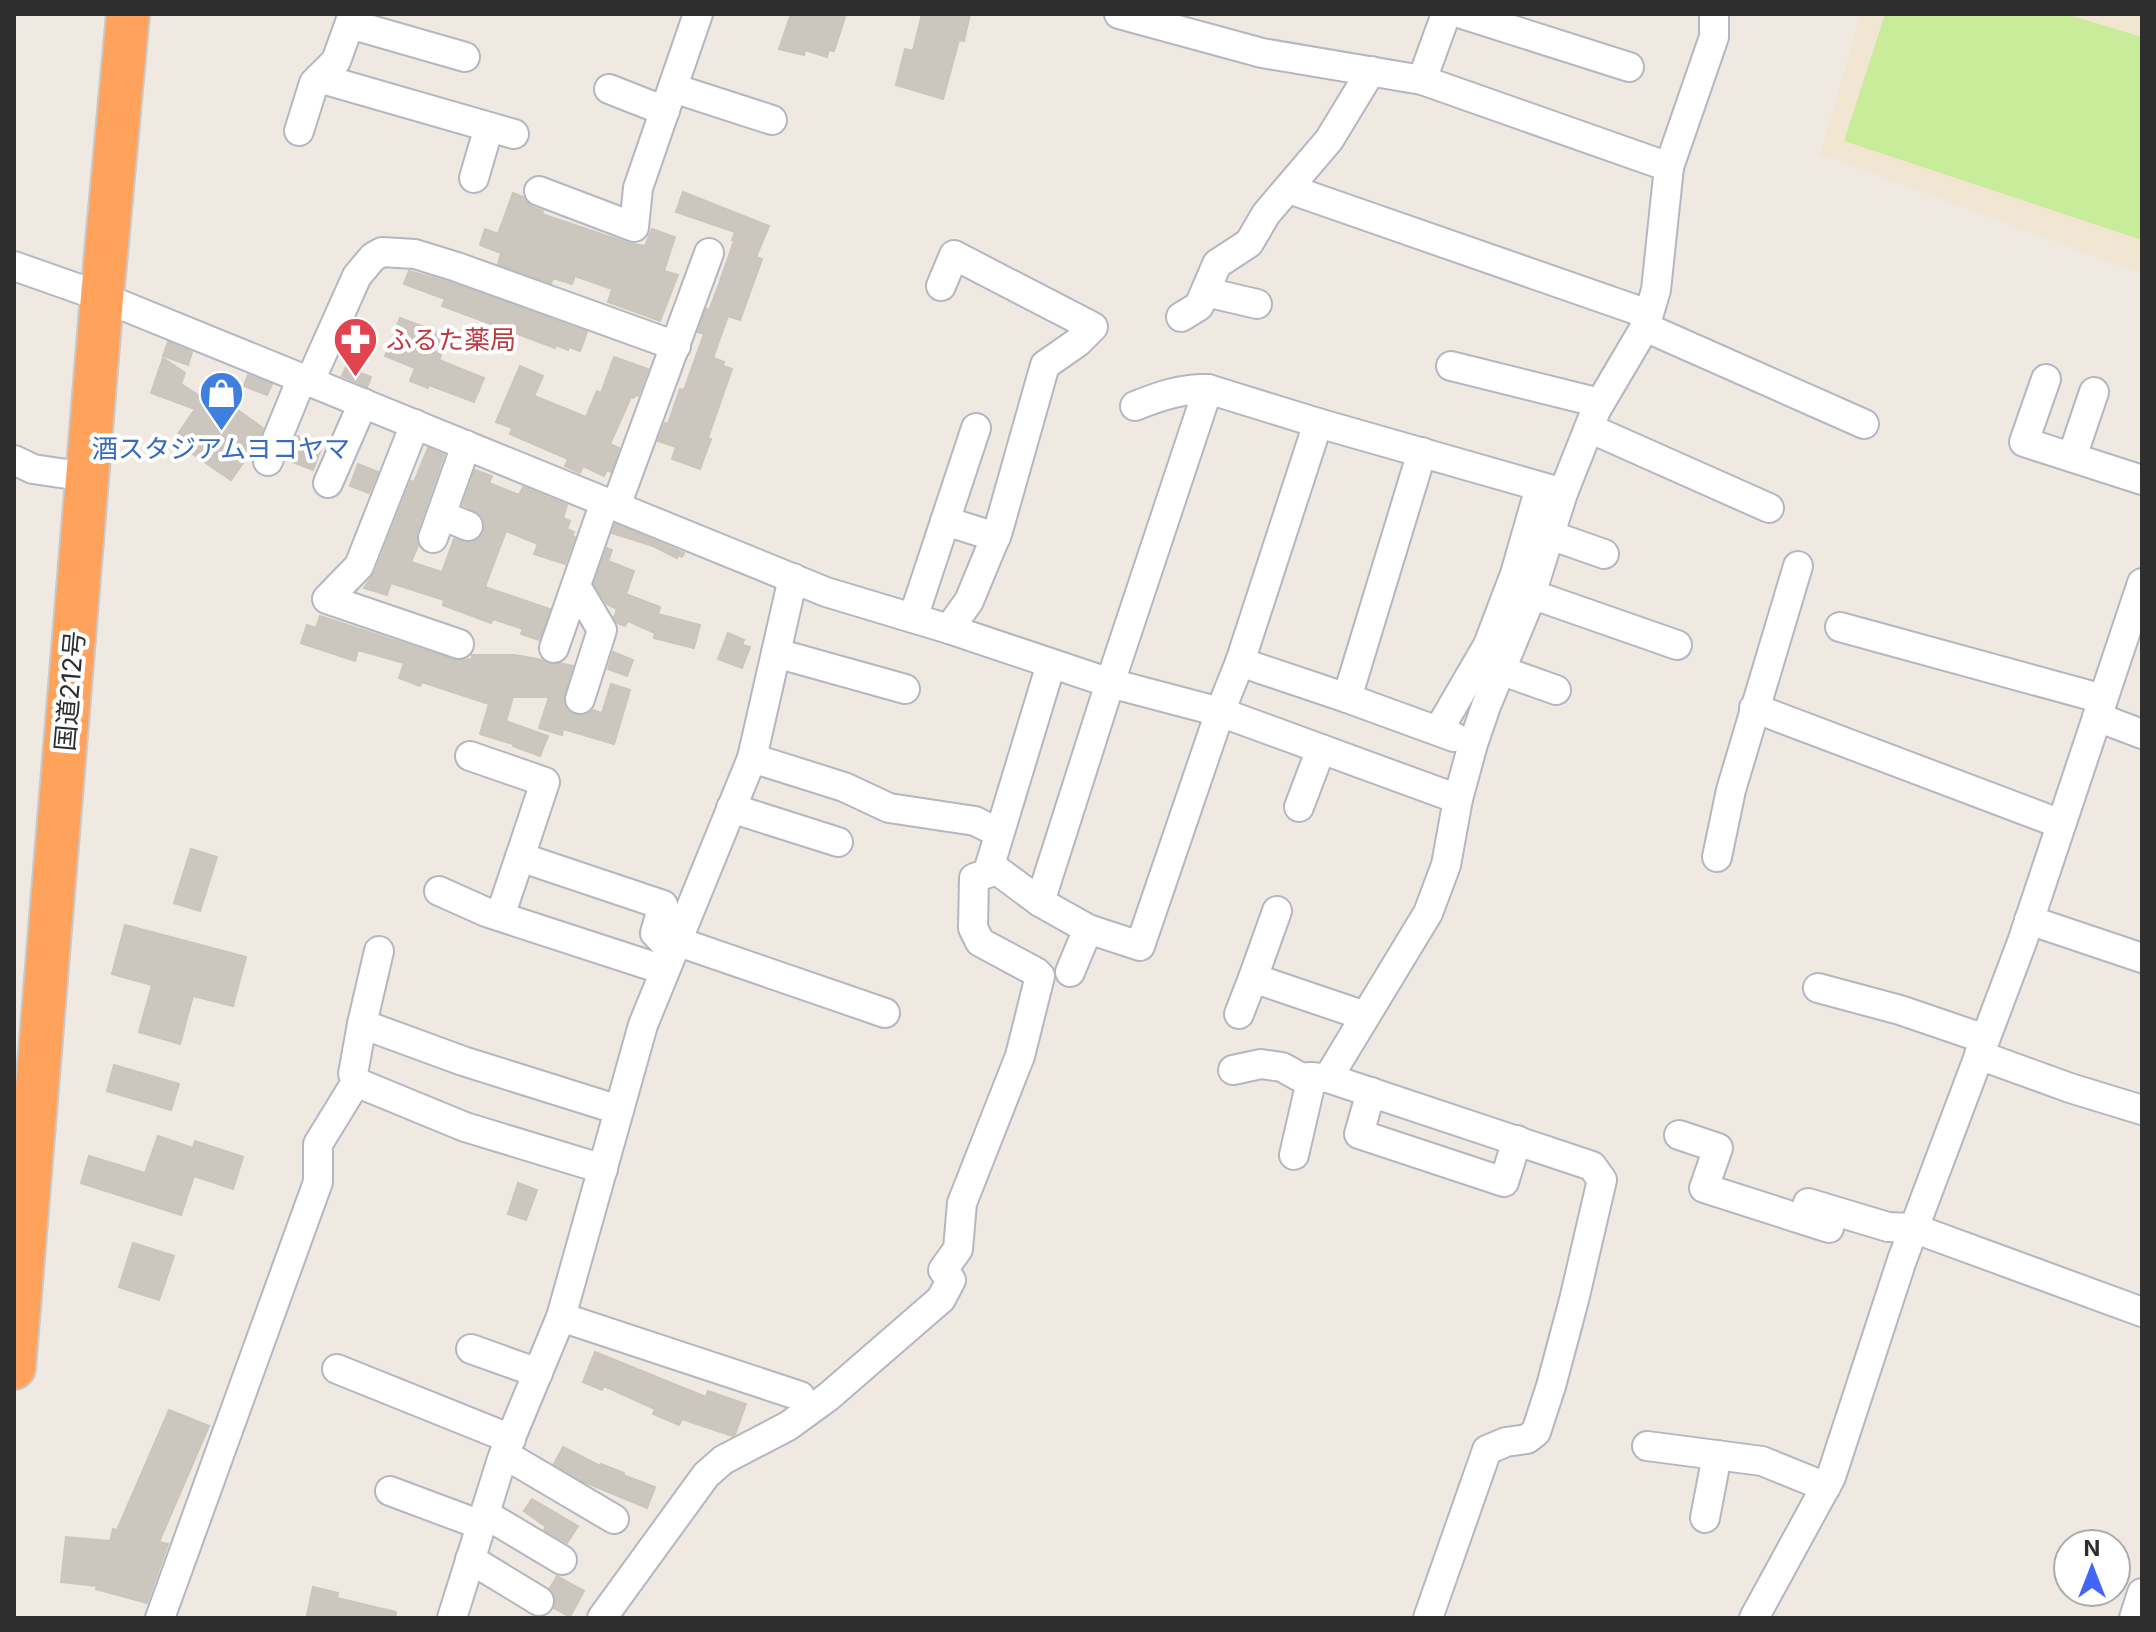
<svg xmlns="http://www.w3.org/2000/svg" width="2156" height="1632" viewBox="0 0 2156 1632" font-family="Inter,'Noto Sans JP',sans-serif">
  <rect width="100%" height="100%" fill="#efe9e1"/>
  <path fill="#f0e6d1" d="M1861,14H2142V274L1820,154Z"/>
  <path fill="#c9ec9a" d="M1885,14H2066L2142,37V240L1844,141Z"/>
  <g fill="#cbc7bf" stroke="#cbc5ba" stroke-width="2">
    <path d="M791,14H836L845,17L834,51L829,50L827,57L805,50L804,55L779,49Z"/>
    <path d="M922,14H970L964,41L959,40L943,99L896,85L905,49L913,51Z"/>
    <path d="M683,192L769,226L756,257L762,259L740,320L728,316L713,358L724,362L723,366L732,369L708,438L711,439L700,469L672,459L676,447L658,441L665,423L668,424L680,389L684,390L704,334L698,332L706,309L709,310L719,284L734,241L732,240L735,232L676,212Z"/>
    <path d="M513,193L523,197L526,202L532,207L543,211L542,214L628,243L645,246L652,229L675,237L664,271L678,275L660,321L608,302L612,289L575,276L572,284L553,278L551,283L498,264L501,253L480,245L485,229L498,234Z"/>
    <path d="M409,271L452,283L587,332L580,351L569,347L568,350L556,345L555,348L442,306L445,299L404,284Z"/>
    <path d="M400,318L449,336L439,360L484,378L474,402L429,385L428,388L410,381L415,368L385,356Z"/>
    <path d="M168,342L192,352L188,365L163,356Z"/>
    <path d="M614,357L648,369L638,396L635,395L634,398L631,397L610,444L619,448L611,472L607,470L604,476L583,466L580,473L565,466L568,459L510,434L512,428L496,422L520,366L543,376L534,396L586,417L597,391L601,393Z"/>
    <path d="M163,358L185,373L181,384L203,398L209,390L263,428L257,443L231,480L184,448L186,444L176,437L195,409L151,393Z"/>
    <path d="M346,367L371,377L367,387L342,376Z"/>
    <path d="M248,375L272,384L267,395L244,386Z"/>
    <path d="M297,436L312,441L310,445L321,449L313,470L287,460Z"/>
    <path d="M428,448L444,455L417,532L416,540L418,546L411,562L442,572L454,539L471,543L478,540L483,533L485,524L482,516L475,511L463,505L475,470L492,476L489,483L519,495L523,487L567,505L563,518L570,521L567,529L574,532L572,536L575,537L565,564L534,554L538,544L506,531L485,587L550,609L539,640L521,634L523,629L493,619L491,623L443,605L444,600L391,583L387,595L364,588L375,572L411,481L414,482Z"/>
    <path d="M358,464L378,472L369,493L350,486Z"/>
    <path d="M615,524L684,553L682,557L678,555L677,558L653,546L612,533Z"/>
    <path d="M607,548L612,550L608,561L634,571L626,594L660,607L658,614L700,625L694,648L654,638L655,633L628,621L625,626L617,623L614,617L617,609L607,604L594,584Z"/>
    <path d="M320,616L454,660L472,659V655H515L542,660L549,664L560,663L573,666L564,694L563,702L567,710L576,715H584L593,710L602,713L611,684L630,690L614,744L563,729L562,735L539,728L549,697H513L506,721L548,736L540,756L513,746V744L480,734L489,704L422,682L420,686L399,678L404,663L358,650L355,661L301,643L307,625L316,628Z"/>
    <path d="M728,633L744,640L742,645L750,647L742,668L718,659Z"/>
    <path d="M613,652L633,660L627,676L608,669Z"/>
    <path d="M191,849L217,857L200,911L174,903Z"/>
    <path d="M125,925L246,957L233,1006L193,996L180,1044L139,1032L152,985L112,974Z"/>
    <path d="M114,1065L179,1084L171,1110L107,1091Z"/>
    <path d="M158,1136L193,1148L195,1141L243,1157L233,1189L194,1176L181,1215L81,1183L89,1156L145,1173Z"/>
    <path d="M518,1183L537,1190L526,1220L508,1214Z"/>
    <path d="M133,1243L174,1256L159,1300L119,1287Z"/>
    <path d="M595,1352L706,1397L708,1391L746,1404L735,1434L732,1436L682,1419L679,1425L653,1414L655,1409L604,1386L602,1390L583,1382Z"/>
    <path d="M169,1410L209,1426L159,1542L168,1544L147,1603L96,1589L97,1586L61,1582L66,1537L110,1541L113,1529L117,1530Z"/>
    <path d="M563,1447L600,1466L601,1464L624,1473L623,1475L655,1487L647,1508L582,1481L554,1464Z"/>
    <path d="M532,1499L578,1526L567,1543L544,1530L546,1527L524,1511Z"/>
    <path d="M557,1576L584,1591L570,1617L554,1608L556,1601L554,1594L550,1588Z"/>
    <path d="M313,1587L338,1593L337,1598L396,1612V1618H319L307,1615Z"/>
  </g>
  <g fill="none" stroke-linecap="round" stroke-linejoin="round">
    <defs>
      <g id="minor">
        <path d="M1119,14L1262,53L1422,80L1669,167"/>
        <path d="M1462,14L1629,67"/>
        <path d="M350,24L465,57"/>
        <path d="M319,78L514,134"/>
        <path d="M1422,80L1446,14"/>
        <path d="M673,88L772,120"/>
        <path d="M609,89L665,111"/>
        <path d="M299,131L314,83L336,61L353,14"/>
        <path d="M474,178L489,127"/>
        <path d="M1289,189L1648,314"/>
        <path d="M539,191L634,227L638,188L698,14"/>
        <path d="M14,266L102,297L826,592L949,629L1110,683L1220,712L1458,799"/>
        <path d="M941,286L954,255L1093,327L1078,342L1045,365L998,531L969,601L949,629"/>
        <path d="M1206,292L1257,304"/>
        <path d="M1181,317L1199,306L1217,264L1249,243L1266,214L1329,140L1371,71"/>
        <path d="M1645,327L1864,424"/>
        <path d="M1451,366L1600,403"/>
        <path d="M2046,379L2024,442L2142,480"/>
        <path d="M310,381L357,276L373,257L382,252L415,254L457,267L676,346"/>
        <path d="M1135,406C1159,396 1183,388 1208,389"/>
        <path d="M415,424L359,566L327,599L459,644"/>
        <path d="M1589,428L1769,508"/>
        <path d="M2072,457L2094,392"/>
        <path d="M14,460L33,469L87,477"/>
        <path d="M268,461L302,378"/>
        <path d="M328,483L363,403"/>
        <path d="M616,506L709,253"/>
        <path d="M441,515L468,526"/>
        <path d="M945,521L996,537"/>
        <path d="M1550,535L1604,554"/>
        <path d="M433,538L466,445"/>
        <path d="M576,586L602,630L580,699"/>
        <path d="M1531,594L1677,645"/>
        <path d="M913,618L976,428"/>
        <path d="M1840,627L2103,699"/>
        <path d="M554,648L605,502"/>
        <path d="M776,653L905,689"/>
        <path d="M1240,662L1347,698L1454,737"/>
        <path d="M1051,664L990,865L1040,902L1088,929L1140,946L1220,712L1240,662L1318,423"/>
        <path d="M1500,670L1556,690"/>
        <path d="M1347,698L1422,452"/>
        <path d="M1754,708L2061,824"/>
        <path d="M2097,717L2142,734"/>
        <path d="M1438,731L1488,645L1515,574L1540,487"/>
        <path d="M470,756L545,782L520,857"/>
        <path d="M752,758L844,787L889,808L975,821L999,833"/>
        <path d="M1299,807L1321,749"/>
        <path d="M731,808L838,842"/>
        <path d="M1717,857L1731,790L1798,566"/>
        <path d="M439,891L486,912L664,970"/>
        <path d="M1040,902L1110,683L1208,389L1318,423L1563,493"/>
        <path d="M500,916L520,857L663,905L655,933L672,951"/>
        <path d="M2029,920L2142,958"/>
        <path d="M676,941L885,1013"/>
        <path d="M379,951L362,1024L463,1061L619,1110"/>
        <path d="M1070,972L1088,929"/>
        <path d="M1253,978L1277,911"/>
        <path d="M1818,988L1900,1010L1985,1039"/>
        <path d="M1239,1014L1253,978L1365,1016"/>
        <path d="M1979,1055L2070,1088L2142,1110"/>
        <path d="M1233,1070L1261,1064L1282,1067L1300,1077L1328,1078L1592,1166L1602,1180L1574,1300L1551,1386L1536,1432L1527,1439L1506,1442L1487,1450L1428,1618"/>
        <path d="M353,1074L362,1024"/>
        <path d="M1328,1078L1428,913L1446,865L1458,799L1473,744L1486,706L1527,607L1563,493L1596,410L1645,327L1656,290L1669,167L1714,37V14"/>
        <path d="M1371,1092L1359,1134L1504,1182L1517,1140"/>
        <path d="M1679,1135L1718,1148L1704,1188L1829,1228"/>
        <path d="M1294,1155L1312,1077"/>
        <path d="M1808,1203L1888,1227L1913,1228L2142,1312"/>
        <path d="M561,1317L800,1396"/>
        <path d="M471,1349L538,1373"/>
        <path d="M337,1369L511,1439"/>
        <path d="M1647,1446L1762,1461L1826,1487"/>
        <path d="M504,1454L614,1519"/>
        <path d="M390,1491L481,1525"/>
        <path d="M485,1514L562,1560"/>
        <path d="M1705,1518L1717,1455"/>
        <path d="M470,1559L539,1601"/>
        <path d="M160,1618L318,1182V1144L353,1087L363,1085L465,1127L603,1169"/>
        <path d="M452,1618L502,1459L561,1317L643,1025L752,758L793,578"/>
        <path d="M602,1618L706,1475L723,1460L788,1426L828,1397L941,1299L951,1280L943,1270L958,1249L962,1203L1020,1056L1040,976L1036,972L980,942L973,928L974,878L997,870"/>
        <path d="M1754,1618L1831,1477L1902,1260L2022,942L2142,583"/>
        <path d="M2134,1618L2142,1593"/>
      </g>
      <path id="highway" d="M14,1368L102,297L128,14"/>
    </defs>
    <use href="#minor" stroke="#b4b7c1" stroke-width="32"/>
    <use href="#highway" stroke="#c9c9c9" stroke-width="46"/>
    <use href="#minor" stroke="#fff" stroke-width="28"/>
    <use href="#highway" stroke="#ffa35c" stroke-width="42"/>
  </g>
  <defs>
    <symbol id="pharmacy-pin" viewBox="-11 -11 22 30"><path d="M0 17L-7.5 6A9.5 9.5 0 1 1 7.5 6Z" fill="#e0444e" stroke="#fff"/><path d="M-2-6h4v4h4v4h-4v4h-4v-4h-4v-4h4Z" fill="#fff"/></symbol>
    <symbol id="shop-pin" viewBox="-11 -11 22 30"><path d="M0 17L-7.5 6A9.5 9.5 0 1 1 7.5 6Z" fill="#3f7fe0" stroke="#fff"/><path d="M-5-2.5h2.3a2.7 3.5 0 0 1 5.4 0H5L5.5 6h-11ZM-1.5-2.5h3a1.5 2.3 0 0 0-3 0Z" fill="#fff"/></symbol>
  </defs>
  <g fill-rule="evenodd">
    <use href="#pharmacy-pin" x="330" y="314" width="51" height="69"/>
    <use href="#shop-pin" x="196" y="368" width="51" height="69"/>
  </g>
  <g text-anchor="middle" stroke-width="8" stroke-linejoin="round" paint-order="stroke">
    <g font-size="26" fill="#be3a42" stroke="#fff" text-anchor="start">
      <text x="386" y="349">ふるた薬局</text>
    </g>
    <g font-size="26" fill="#366cbe" stroke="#fff">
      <text x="221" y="458">酒スタジアムヨコヤマ</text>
    </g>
    <g font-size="26" fill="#2e2e2e" stroke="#fff">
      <text transform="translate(70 691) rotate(-85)" y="9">国道212号</text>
    </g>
  </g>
  <rect width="2156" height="1632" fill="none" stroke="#2e2e2e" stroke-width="32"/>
  <g transform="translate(2092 1568)"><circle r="38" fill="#ffffff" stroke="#ababab" stroke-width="2"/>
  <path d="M0-6L14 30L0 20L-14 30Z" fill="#4264fb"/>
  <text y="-12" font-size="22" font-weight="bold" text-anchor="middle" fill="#2e2e2e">N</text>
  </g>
</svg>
